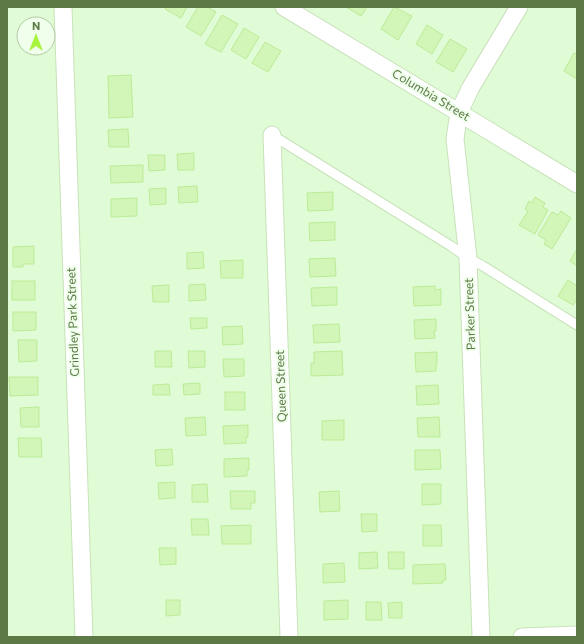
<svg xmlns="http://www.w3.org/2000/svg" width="584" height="644" viewBox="0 0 584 644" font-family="Commissioner,sans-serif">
  <rect width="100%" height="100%" fill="#e8fee3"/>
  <path fill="#e0fcd6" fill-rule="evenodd" d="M7,7H577V637H7ZM24,24H48V48H24Z"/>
  <g fill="#d2f6b8" stroke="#bbeb96">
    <path d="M167,7H187L181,18L165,9Z"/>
    <path d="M198,7H207L216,12L201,36L186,27Z"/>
    <path d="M346,7H367L361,16Z"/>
    <path d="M394,7L412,16L398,40L381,29Z"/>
    <path d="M222,15L238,24L221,52L205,44Z"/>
    <path d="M427,25L443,35L432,54L416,44Z"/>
    <path d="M244,28L259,37L246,59L231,50Z"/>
    <path d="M450,39L467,49L453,72L436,62Z"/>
    <path d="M265,42L281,51L268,72L252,63Z"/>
    <path d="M574,53L577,54V79L564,71Z"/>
    <path d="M131,75L133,117L109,118L108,76Z"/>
    <path d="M128,129L129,147H109L108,130Z"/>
    <path d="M194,153V170H178L177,154Z"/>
    <path d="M148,155H165V170L149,171Z"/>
    <path d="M143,165V182L111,183L110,166Z"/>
    <path d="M197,186L198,202L179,203L178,187Z"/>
    <path d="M166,188V204L150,205L149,189Z"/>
    <path d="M333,192V210L308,211L307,193Z"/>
    <path d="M535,197L545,203L543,207L548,210L535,234L519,225L528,211L525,209L529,201L532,203Z"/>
    <path d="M137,198V216L111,217V199Z"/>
    <path d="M561,211L571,218L552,249L544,244L546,240L538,235L552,212L558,215Z"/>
    <path d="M335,222V240L310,241L309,223Z"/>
    <path d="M34,246V264H23V267H13V247Z"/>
    <path d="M577,249V266L570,261Z"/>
    <path d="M203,252L204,268L187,269V253Z"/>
    <path d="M335,258L336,276L310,277L309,259Z"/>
    <path d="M243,260V278H221L220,261Z"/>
    <path d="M568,280L577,286V299L573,305L558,296Z"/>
    <rect x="12" y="281" width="23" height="19"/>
    <path d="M205,284L206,300L189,301V285Z"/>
    <path d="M169,285V302H153L152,286Z"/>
    <path d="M435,286V290L441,289V305L414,306L413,287Z"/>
    <path d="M337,287V305L312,306L311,288Z"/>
    <path d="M13,312H36V330L13,331Z"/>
    <path d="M190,318H207V328L191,329Z"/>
    <path d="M436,319V331H434L435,338L415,339L414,320Z"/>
    <path d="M339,324L340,342L314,343L313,325Z"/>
    <path d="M242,326L243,344L223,345L222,327Z"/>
    <path d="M18,340H37V361L19,362Z"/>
    <path d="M155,351H171L172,367H155Z"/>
    <path d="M188,351H205V367L189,368Z"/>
    <path d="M342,351L343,375L311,376V363H314V352Z"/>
    <path d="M437,352V364H436V371L416,372L415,353Z"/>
    <path d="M223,359H244V376L224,377Z"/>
    <path d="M9,377H38V395L10,396Z"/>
    <path d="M200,383V394L184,395L183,384Z"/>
    <path d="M169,384L170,395H153V385Z"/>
    <path d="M438,385L439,404L417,405L416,386Z"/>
    <rect x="225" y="392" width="20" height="18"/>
    <path d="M39,407V427H21L20,408Z"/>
    <path d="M205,417L206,435L186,436L185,418Z"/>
    <path d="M439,417L440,437H418L417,418Z"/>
    <path d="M344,420V440H322V421Z"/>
    <path d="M248,425V437H246V443L224,444L223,426Z"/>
    <path d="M18,438H41L42,457H19Z"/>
    <path d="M172,449L173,465L156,466L155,450Z"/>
    <path d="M415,450H440L441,469L415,470Z"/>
    <path d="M249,458V470H247V476L224,477V459Z"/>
    <path d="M175,482V498L159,499L158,483Z"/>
    <path d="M207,484L208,502H192V485Z"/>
    <path d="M422,484H441V504L422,505Z"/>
    <path d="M230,491H255V503H251V509H231Z"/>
    <path d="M339,491L340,511L320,512L319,492Z"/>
    <path d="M361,514H377V531L362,532Z"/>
    <path d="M191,519H208L209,535H192Z"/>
    <path d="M251,525V544H222L221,526Z"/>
    <path d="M423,525H441L442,546H423Z"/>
    <path d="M159,548H176V564L160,565Z"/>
    <path d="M377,552L378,568L359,569V553Z"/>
    <path d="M388,552H404V569H389Z"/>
    <path d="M344,563L345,582L323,583V564Z"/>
    <path d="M445,564L446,580H443V583L413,584V565Z"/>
    <path d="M166,600H180V615L166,616Z"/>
    <path d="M348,600V619L324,620V601Z"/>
    <path d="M366,602H381L382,620H366Z"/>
    <path d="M402,602V618H389L388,603Z"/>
  </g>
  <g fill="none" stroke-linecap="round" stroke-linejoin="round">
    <defs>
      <path id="lane" d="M272,135L451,246L468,258L483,266L577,325"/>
      <g id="street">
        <path d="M63,7L84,637"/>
        <path d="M284,7L577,184"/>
        <path d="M272,135L289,637"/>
        <path d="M481,637L468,258L455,139L459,112L471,87L519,7"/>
        <path d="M522,637L577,635"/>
      </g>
    </defs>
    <use href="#lane" stroke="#c8e2ba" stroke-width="11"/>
    <use href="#street" stroke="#c8e2ba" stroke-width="19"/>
    <use href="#lane" stroke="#fff" stroke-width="9"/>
    <use href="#street" stroke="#fff" stroke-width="17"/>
  </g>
  <g text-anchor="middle" stroke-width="4" stroke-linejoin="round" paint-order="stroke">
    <g font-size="12" fill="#5d7946" stroke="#efffeb">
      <text transform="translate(431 95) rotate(31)" y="4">Columbia Street</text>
      <text transform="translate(470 314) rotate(-92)" y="4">Parker Street</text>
      <text transform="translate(73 322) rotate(-92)" y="4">Grindley Park Street</text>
      <text transform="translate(281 386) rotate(-92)" y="4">Queen Street</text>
    </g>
  </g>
  <rect width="584" height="644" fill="none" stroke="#5d7946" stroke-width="16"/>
  <g transform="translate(36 36)"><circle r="19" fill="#efffeb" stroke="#b5c9a9"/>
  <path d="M0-3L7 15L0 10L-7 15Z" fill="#a9f43c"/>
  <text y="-6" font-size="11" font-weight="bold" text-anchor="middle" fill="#5d7946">N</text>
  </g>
</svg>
